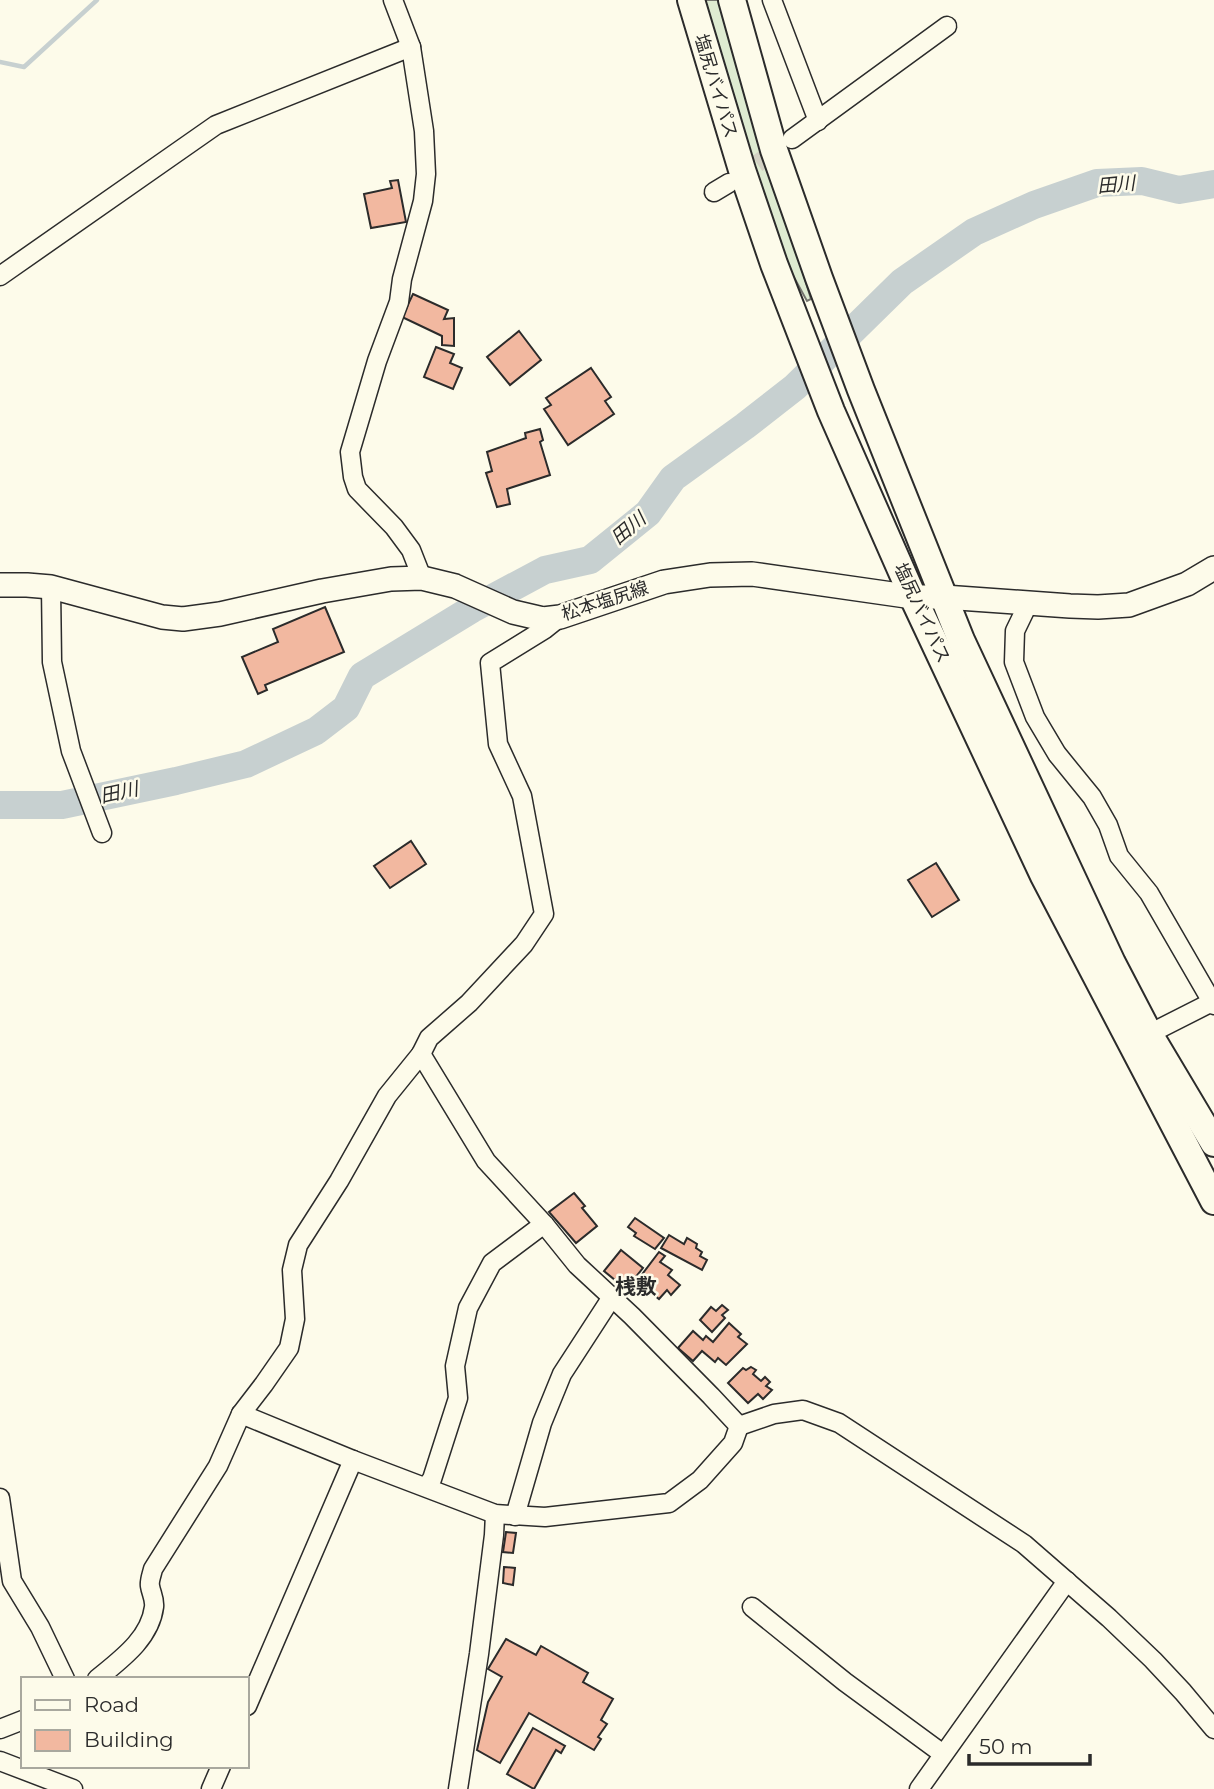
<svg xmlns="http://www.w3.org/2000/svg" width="1214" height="1789" viewBox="0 0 1214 1789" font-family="Montserrat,'Noto Sans JP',sans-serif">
  <rect width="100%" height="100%" fill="#fdfbea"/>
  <path fill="#deebd1" stroke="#74746e" stroke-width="2" d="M702,0H720L811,299L807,301L785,261L755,180Z"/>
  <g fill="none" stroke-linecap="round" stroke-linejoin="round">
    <path stroke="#c7d0d0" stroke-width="4.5" d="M0,62L24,67L97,0"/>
    <path stroke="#c7d0d0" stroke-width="28" d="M0,805H62L176,781L246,764L316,731L346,708L362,676L472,609L545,570L590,560L648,513L673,478L745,426L795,387L902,282L974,232L1034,205L1097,183L1142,181L1179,190L1214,184"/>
  </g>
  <g fill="#f2b8a0" stroke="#2b2b2b" stroke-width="2">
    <path d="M398,180L406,222L371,228L364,194L392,188L390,181Z"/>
    <path d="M413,294L448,310L444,319L454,318V346L442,345V336L402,317Z"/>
    <path d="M519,331L541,360L510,385L487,357Z"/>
    <path d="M436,347L454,354L450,363L462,368L453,389L424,377Z"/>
    <path d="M591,368L611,397L605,401L614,414L568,445L544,409L551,405L546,398Z"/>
    <path d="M540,429L543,440L540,442L550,475L507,489L510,504L497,507L486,473L492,471L487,452L526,438L525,433Z"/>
    <path d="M325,607L344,652L265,685L267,690L258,694L242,657L278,642L273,629Z"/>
    <path d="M411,841L426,864L390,888L374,866Z"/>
    <path d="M936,863L959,900L932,917L908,880Z"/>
    <path d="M574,1193L585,1206L582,1208L597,1226L576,1243L549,1212Z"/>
    <path d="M635,1218L664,1238L655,1249L634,1236L636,1233L628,1227Z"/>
    <path d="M669,1235L684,1244L687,1238L697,1244L696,1248L702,1252L700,1256L707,1260L702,1270L661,1248Z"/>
    <path d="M621,1250L643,1268L626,1289L604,1271Z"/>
    <path d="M659,1252L665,1256L660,1262L672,1270L668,1275L680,1285L671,1295L667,1290L659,1299L637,1281Z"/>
    <path d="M722,1305L728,1310L722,1315L725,1318L712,1332L700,1320L711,1307L716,1311Z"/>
    <path d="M729,1323L741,1334L738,1337L747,1344L726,1365L718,1358L715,1362L702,1351L693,1361L678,1348L693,1331L703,1340L706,1336L713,1342Z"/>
    <path d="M751,1367L756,1370L753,1374L761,1381L765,1377L770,1382L766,1386L772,1390L763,1399L758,1394L748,1403L728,1383L743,1368L746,1370Z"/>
    <path d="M506,1532L516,1533L513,1553L503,1552Z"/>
    <path d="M504,1567L515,1568L513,1585L503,1583Z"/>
    <path d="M506,1639L536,1655L541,1646L588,1673L583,1682L613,1699L601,1720L607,1724L598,1737L601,1739L594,1750L529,1713L500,1763L477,1750L488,1702L502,1677L488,1669Z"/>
    <path d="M533,1728L565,1746L561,1753L556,1750L534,1789L507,1774Z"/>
  </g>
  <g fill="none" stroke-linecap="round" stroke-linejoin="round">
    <path stroke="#d3d1c4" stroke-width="18" stroke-dasharray="18 9" stroke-linecap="butt" d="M735,179L781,147"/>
    <defs>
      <g id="minor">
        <path d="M393,0L411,47L424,131L426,174L423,201L402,279L399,302L377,361L350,452L353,477L357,489L394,527L411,550L422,578"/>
        <path d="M772,0L818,121"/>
        <path d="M792,139L947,26"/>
        <path d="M714,192L729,183"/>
        <path d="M0,276L216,125L411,47"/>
        <path d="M51,587L52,662L71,751L102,833"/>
        <path d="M1029,602L1015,631L1014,662L1035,717L1057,754L1092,797L1108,825L1119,856L1149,893L1212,1002L1214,1001"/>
        <path d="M1149,1034L1212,1002L1214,1005"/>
        <path d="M421,1054L486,1161L544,1224L577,1265L632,1316L711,1396L739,1426"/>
        <path d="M241,1414L353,1460L495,1514L545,1517L669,1503L700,1480L733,1443L739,1426"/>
        <path d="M739,1426L774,1414L803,1410L839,1423L1024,1544L1109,1618L1153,1660L1183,1692L1214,1729"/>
        <path d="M426,1487L432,1479L458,1398L455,1366L468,1308L492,1263L544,1224"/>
        <path d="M0,1498L12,1581L40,1627L65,1679"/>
        <path d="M515,1516L542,1423L562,1374L612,1297"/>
        <path d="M752,1607L845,1682L943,1754"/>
        <path d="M97,1679C120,1660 150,1639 154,1607C155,1599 151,1593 150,1586C149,1581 152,1574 153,1569L218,1466L241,1414L264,1384L289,1348L295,1319L292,1270L298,1245L339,1181L387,1096L421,1054L429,1038L469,1003L524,944L544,914L522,796L498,744L490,663L545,629L560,617"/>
        <path d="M247,1706L353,1460"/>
        <path d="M0,1729L23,1720"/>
        <path d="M0,1761L73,1789"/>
        <path d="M211,1789L221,1766"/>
        <path d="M458,1789L479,1654L494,1535L495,1514"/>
        <path d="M919,1789L1067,1581"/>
      </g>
      <path id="major" d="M0,585H27L51,587L162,617L183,619L220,614L322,591L391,579L422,578L455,586L513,612L543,619L560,617L664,582L710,575L752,574L913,597H944L1070,606L1098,607L1129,605L1187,584L1214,568"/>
      <g id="highway">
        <path d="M691,0L742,170L774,264L831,411L913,597L1044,876L1214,1201"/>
        <path d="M732,0L774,150L819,278L861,390L961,640L1112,963L1149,1034L1214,1143"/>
      </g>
    </defs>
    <use href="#minor" stroke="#2b2b2b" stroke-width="21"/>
    <use href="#major" stroke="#2b2b2b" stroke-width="26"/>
    <use href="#highway" stroke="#2b2b2b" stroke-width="30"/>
    <use href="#minor" stroke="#fdfbea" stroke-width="18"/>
    <use href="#major" stroke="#fdfbea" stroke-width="23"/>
    <use href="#highway" stroke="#fdfbea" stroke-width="26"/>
  </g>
  <g text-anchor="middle" stroke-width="5" stroke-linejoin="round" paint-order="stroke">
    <g font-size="18" fill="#2b2b2b" stroke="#fdfbea">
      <text transform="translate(716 86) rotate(73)" y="6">塩尻バイパス</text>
      <text transform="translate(605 601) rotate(-18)" y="6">松本塩尻線</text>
      <text transform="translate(922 613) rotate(65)" y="6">塩尻バイパス</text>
    </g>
    <g font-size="19" font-style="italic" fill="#2b2b2b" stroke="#fdfbea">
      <text transform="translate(1116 184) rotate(-5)" y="7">田川</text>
      <text transform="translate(628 528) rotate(-40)" y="7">田川</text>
      <text transform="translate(119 792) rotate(-12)" y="7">田川</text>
    </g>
    <g font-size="21" font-weight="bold" fill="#2b2b2b" stroke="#fdfbea">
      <text x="636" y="1294">桟敷</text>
    </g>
  </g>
  <rect x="21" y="1677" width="228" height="91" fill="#fdfbea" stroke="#a9a89e" stroke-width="2"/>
  <rect x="35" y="1700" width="35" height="10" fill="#fdfbea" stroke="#a9a89e" stroke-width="2"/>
  <text x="84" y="1712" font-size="21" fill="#2b2b2b">Road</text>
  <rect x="35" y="1730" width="35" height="21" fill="#f2b8a0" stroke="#a9a89e" stroke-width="2"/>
  <text x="84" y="1747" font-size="21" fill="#2b2b2b">Building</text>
  <path d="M969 1754v10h121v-10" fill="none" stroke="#2b2b2b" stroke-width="3.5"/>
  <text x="979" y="1754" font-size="21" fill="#2b2b2b" stroke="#fdfbea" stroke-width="5" paint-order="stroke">50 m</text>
</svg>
